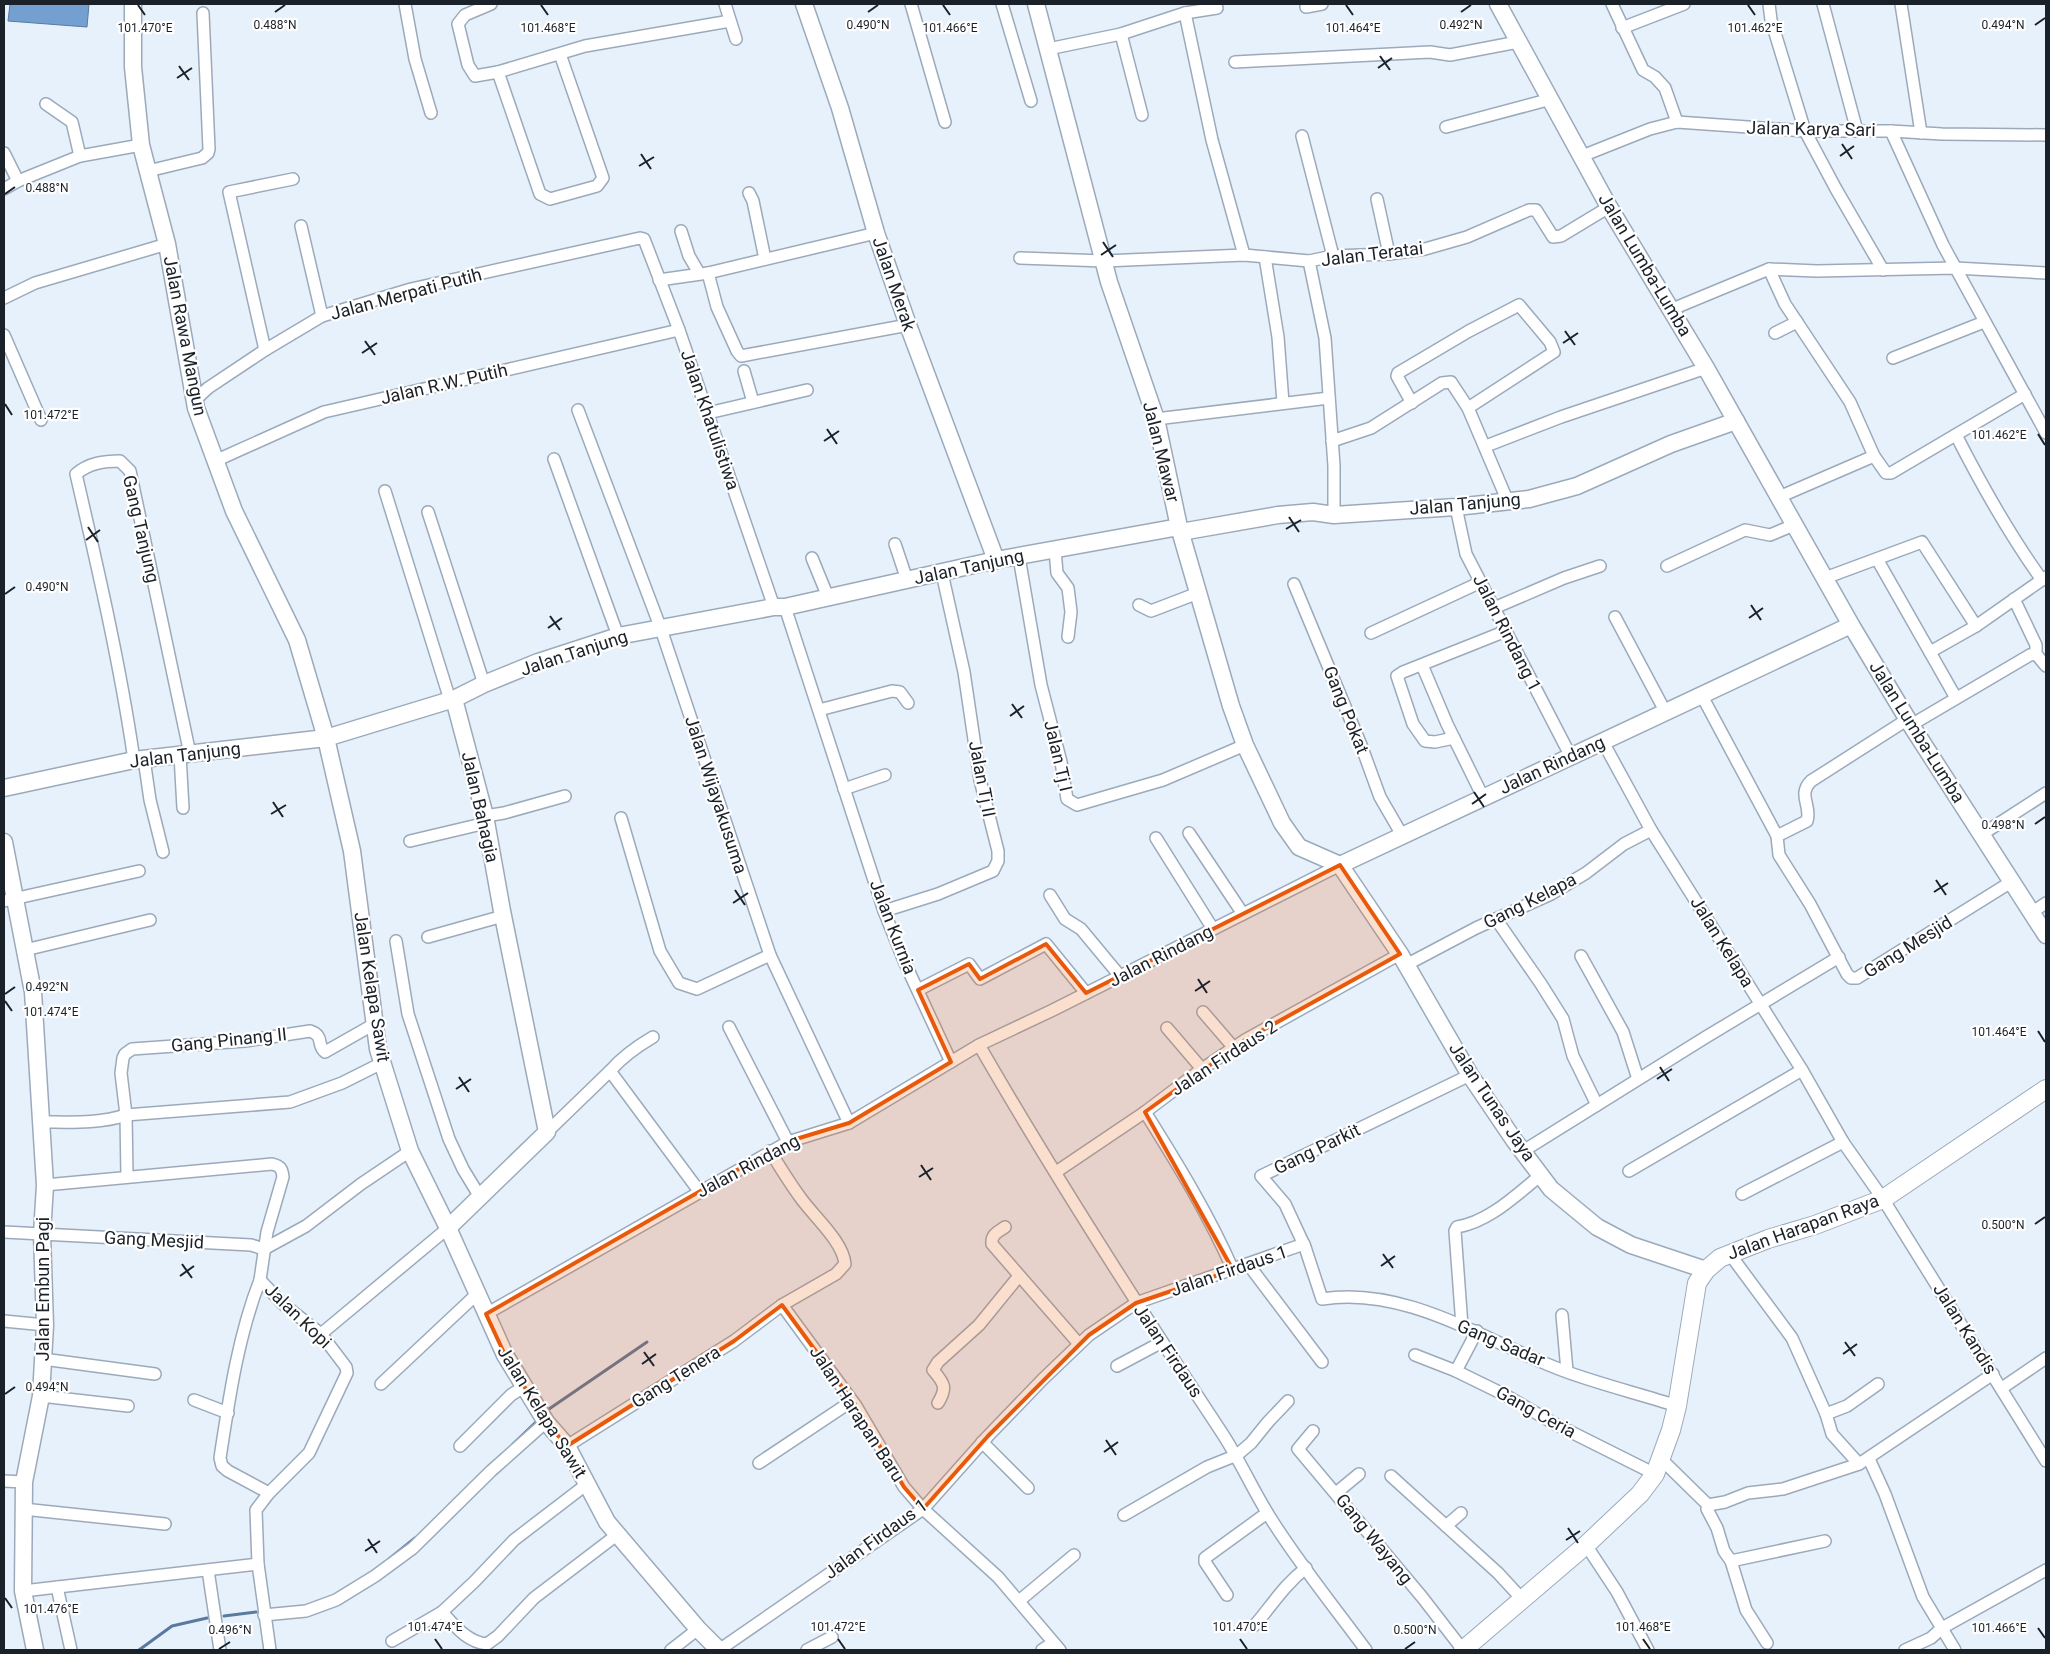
<svg xmlns="http://www.w3.org/2000/svg" width="2050" height="1654" viewBox="0 0 2050 1654" font-family="Roboto,sans-serif">
  <rect width="100%" height="100%" fill="#e7f1fc"/>
  <path fill="#73a0d1" stroke="#597a9e" d="M10,4H89L87,27L8,21Z"/>
  <g fill="none" stroke-linecap="round" stroke-linejoin="round">
    <g stroke="#597a9e" stroke-width="3">
      <path d="M549,1409L647,1342"/>
      <path d="M513,1444L536,1422"/>
      <path d="M389,1559L415,1538"/>
      <path d="M224,1616L256,1612"/>
      <path d="M139,1650L172,1626L207,1618"/>
    </g>
    <defs>
      <g id="street">
        <path d="M405,4L415,59L431,113"/>
        <path d="M491,4L465,15L458,24L468,65L475,76L498,72L585,46L730,21"/>
        <path d="M725,4L736,39"/>
        <path d="M911,4L945,122"/>
        <path d="M1002,4L1031,101"/>
        <path d="M1612,4L1643,70L1655,77L1665,88L1677,122"/>
        <path d="M1769,4L1771,20L1805,131L1836,189L1883,270"/>
        <path d="M1823,4L1857,131"/>
        <path d="M1901,4L1921,133"/>
        <path d="M1306,7L1322,4"/>
        <path d="M1185,13L1212,140L1244,255"/>
        <path d="M1622,28L1684,4"/>
        <path d="M1121,34L1142,115"/>
        <path d="M1048,49L1121,34L1185,13L1217,8"/>
        <path d="M1235,62L1430,52L1450,55L1518,42"/>
        <path d="M498,72L540,194L550,199L597,186L603,178L560,54"/>
        <path d="M46,104L72,122L80,156"/>
        <path d="M1446,127L1551,99"/>
        <path d="M1891,131L1943,245L2046,433"/>
        <path d="M1302,136L1333,256"/>
        <path d="M4,153L18,181"/>
        <path d="M1582,156L1650,129L1677,122L1805,131H1891L1942,134L2046,135"/>
        <path d="M148,171L202,158L208,153L209,149L203,13"/>
        <path d="M4,189L18,181L80,156L141,145"/>
        <path d="M749,193L753,201L765,259"/>
        <path d="M1377,199L1389,254"/>
        <path d="M301,226L322,316"/>
        <path d="M681,231L689,256L699,273"/>
        <path d="M1265,257L1278,337L1283,403"/>
        <path d="M1020,258L1104,261L1244,255L1309,261L1333,256L1389,254L1425,249L1467,237L1529,210H1536L1553,237L1561,236L1609,207"/>
        <path d="M1309,261L1325,338L1334,466V515"/>
        <path d="M1769,269L1785,304L1850,402L1874,456L1779,497"/>
        <path d="M708,273L717,307L737,351L741,356L908,325"/>
        <path d="M659,280L708,273L876,233"/>
        <path d="M4,298L35,283L167,244"/>
        <path d="M1670,310L1769,269L1817,271L1955,268L2046,273"/>
        <path d="M1775,333L1797,322"/>
        <path d="M4,335L41,420"/>
        <path d="M265,350L229,192L293,179"/>
        <path d="M1893,358L1984,322"/>
        <path d="M744,371L753,402"/>
        <path d="M194,401L208,388L265,350L322,316L411,289L640,238L644,239L679,330L774,607"/>
        <path d="M1412,403L1397,376L1398,373L1469,331L1519,305L1550,342L1554,352L1468,408"/>
        <path d="M578,410L661,629L770,955L849,1123"/>
        <path d="M708,413L807,390"/>
        <path d="M1156,419L1329,398"/>
        <path d="M1956,435C1982,486 2009,534 2042,580"/>
        <path d="M1332,441L1371,428L1442,383L1451,382L1468,408L1508,502"/>
        <path d="M1486,446L1561,417L1706,368"/>
        <path d="M1874,456L1886,473H1891L2025,394"/>
        <path d="M554,459L618,636"/>
        <path d="M215,461L324,412L679,330"/>
        <path d="M385,491L450,700"/>
        <path d="M1456,507L1466,554L1570,755"/>
        <path d="M428,512L484,684"/>
        <path d="M895,544L907,580"/>
        <path d="M1055,550L1057,573L1068,588L1071,612L1068,637"/>
        <path d="M1019,557L1041,685L1061,762L1067,799L1077,805L1163,780L1245,745"/>
        <path d="M812,558L828,597"/>
        <path d="M1877,559L1956,698"/>
        <path d="M1667,566L1745,530L1770,535L1794,525"/>
        <path d="M1825,578L1922,542L1976,626L1930,652"/>
        <path d="M1294,584L1361,745L1380,797L1402,835"/>
        <path d="M2014,599L2036,645V654"/>
        <path d="M1139,605L1151,611L1198,593"/>
        <path d="M785,607L884,911L904,961L951,1062"/>
        <path d="M1494,608L1564,578L1600,566"/>
        <path d="M1615,617L1665,711"/>
        <path d="M1976,626L2046,577"/>
        <path d="M1371,633L1481,582"/>
        <path d="M1422,665L1447,724L1483,797"/>
        <path d="M1702,696L1777,836L1779,855L1810,904L1847,974L1851,978H1857L2011,882"/>
        <path d="M819,710L892,691L900,692L908,703"/>
        <path d="M1911,725L2030,655L2036,654L2046,666"/>
        <path d="M1454,738L1435,742L1425,741L1413,724L1397,676L1403,672L1506,631"/>
        <path d="M1603,742L1651,830L1802,1070L1843,1142L1883,1199L2046,1461"/>
        <path d="M180,755L183,808"/>
        <path d="M144,759L150,800L163,852"/>
        <path d="M134,760C120,664 98,569 76,474C89,463 104,461 120,461L130,471L190,754"/>
        <path d="M844,789L885,775"/>
        <path d="M485,816L504,813L565,796"/>
        <path d="M621,818L660,951L679,983L697,989L770,955"/>
        <path d="M1189,833L1243,914"/>
        <path d="M1981,835L2046,793"/>
        <path d="M1777,836L1807,821C1812,806 1797,795 1811,781L1908,719"/>
        <path d="M1156,838L1213,929"/>
        <path d="M410,841L486,823"/>
        <path d="M1050,895L1065,919L1081,929L1120,976"/>
        <path d="M4,901L139,871"/>
        <path d="M884,911L938,894L993,871L998,861V851L980,780L964,672L942,573"/>
        <path d="M2031,913L2046,903"/>
        <path d="M1496,919L1541,984L1563,1019L1573,1056L1597,1105"/>
        <path d="M428,937L503,916"/>
        <path d="M396,941L408,1014L449,1139L463,1169L480,1197"/>
        <path d="M25,950L150,920"/>
        <path d="M1581,956L1623,1032L1638,1079"/>
        <path d="M1406,965L1476,928L1551,894L1586,873L1624,844L1651,830"/>
        <path d="M918,990L969,964L980,979L1046,944L1086,993"/>
        <path d="M1203,1012L1234,1048"/>
        <path d="M729,1027L788,1142"/>
        <path d="M1167,1028L1202,1069"/>
        <path d="M979,1045C1055,1177 1138,1306 1222,1433C1241,1462 1254,1493 1273,1522C1301,1566 1335,1608 1366,1650"/>
        <path d="M610,1071C623,1056 636,1047 653,1037"/>
        <path d="M1470,1075L1261,1176L1285,1204L1305,1247L1322,1299C1408,1285 1489,1344 1567,1372C1603,1385 1640,1394 1677,1406"/>
        <path d="M1145,1112C1177,1163 1209,1215 1233,1270"/>
        <path d="M42,1122C70,1122 99,1124 126,1115L290,1102L342,1083L382,1063"/>
        <path d="M547,1132L610,1071L699,1191"/>
        <path d="M1523,1151L1706,1037L1839,957"/>
        <path d="M1629,1171L1802,1070"/>
        <path d="M1056,1172L1145,1112L1202,1069L1245,1040L1400,954"/>
        <path d="M127,1177L126,1115L121,1073L123,1058L125,1054L132,1049L245,1041L310,1031C325,1036 316,1045 325,1052L376,1023"/>
        <path d="M45,1185L272,1164C280,1166 282,1168 283,1177L267,1232L260,1280L283,1304L321,1334L346,1367L347,1373L309,1453L269,1493L256,1510L258,1564L270,1650"/>
        <path d="M1742,1194L1843,1142"/>
        <path d="M1005,1227C998,1232 991,1234 992,1244L1079,1344"/>
        <path d="M4,1232L251,1245L264,1249"/>
        <path d="M264,1249L306,1226L361,1184L410,1151"/>
        <path d="M1729,1253L1792,1338L1826,1414L1832,1434L1859,1464"/>
        <path d="M1248,1264L1322,1362"/>
        <path d="M260,1280C238,1336 229,1399 220,1458L222,1466L228,1471L269,1493"/>
        <path d="M782,1305L856,1406L904,1487L923,1509L998,1577L1060,1650"/>
        <path d="M486,1314L788,1142L849,1123L979,1045L1053,1010L1340,865"/>
        <path d="M1562,1315L1567,1371"/>
        <path d="M4,1321L45,1325"/>
        <path d="M1462,1326L1455,1231L1457,1227C1489,1222 1516,1195 1541,1175"/>
        <path d="M321,1334L448,1228"/>
        <path d="M1415,1355L1456,1371L1505,1395L1555,1424L1655,1474"/>
        <path d="M43,1359L155,1374"/>
        <path d="M1117,1366L1162,1342"/>
        <path d="M1456,1371L1477,1331"/>
        <path d="M381,1384L478,1293"/>
        <path d="M2002,1388L2046,1358"/>
        <path d="M41,1396L128,1406"/>
        <path d="M194,1400L228,1413"/>
        <path d="M938,1403C947,1388 945,1384 933,1370L938,1362L979,1325L1019,1276"/>
        <path d="M1826,1414L1847,1406L1878,1384"/>
        <path d="M1313,1431L1298,1449L1422,1597L1463,1650"/>
        <path d="M982,1442L1028,1488"/>
        <path d="M460,1446L511,1395L525,1386"/>
        <path d="M567,1446L734,1341L782,1305L836,1274L845,1264C843,1241 813,1216 800,1197C789,1182 780,1167 770,1151"/>
        <path d="M1661,1459L1708,1505L1707,1509L1717,1528L1724,1551L1731,1561L1746,1610L1767,1643"/>
        <path d="M1869,1459L1885,1494L1923,1597L1955,1650"/>
        <path d="M759,1463L852,1401"/>
        <path d="M1391,1476L1498,1573L1522,1599"/>
        <path d="M4,1481L24,1482"/>
        <path d="M1336,1493L1359,1474"/>
        <path d="M1708,1505L1725,1502L1748,1493L1783,1489L1859,1464L1993,1374"/>
        <path d="M23,1509L165,1524"/>
        <path d="M1124,1515L1207,1467L1237,1455L1251,1443L1268,1422L1288,1401"/>
        <path d="M1446,1526L1461,1513"/>
        <path d="M1586,1545L1617,1592L1648,1650"/>
        <path d="M1731,1561L1825,1541"/>
        <path d="M208,1570L220,1650"/>
        <path d="M57,1587L71,1650"/>
        <path d="M23,1591L258,1564"/>
        <path d="M1227,1595L1205,1562V1558L1267,1513"/>
        <path d="M1019,1601L1074,1555"/>
        <path d="M442,1612C455,1626 467,1642 487,1644L498,1636L534,1598L618,1534"/>
        <path d="M264,1615L306,1611L336,1600L375,1576L413,1548L491,1471L546,1422"/>
        <path d="M1255,1625C1272,1605 1285,1584 1306,1568"/>
        <path d="M392,1641L442,1612L474,1582L514,1540L587,1484"/>
        <path d="M671,1650L698,1629"/>
        <path d="M719,1650L923,1509L988,1436L1043,1379L1089,1335L1136,1303L1304,1244"/>
        <path d="M807,1650L832,1637"/>
        <path d="M1042,1650L1053,1643"/>
        <path d="M1905,1650L1931,1638L1942,1628L2046,1570"/>
      </g>
      <g id="secondary">
        <path d="M133,4V67L141,145L167,244L196,408L234,511L297,640L326,738L352,851L378,1049L410,1151L448,1228L505,1355L546,1422L567,1446L607,1522L698,1629L719,1650"/>
        <path d="M804,4L840,108L876,233L908,325L996,560"/>
        <path d="M1036,4L1109,282L1156,419L1179,527L1231,706L1245,745L1282,823L1299,847L1340,865"/>
        <path d="M1498,4L1609,207L1706,368L1851,625L1911,725L2046,935"/>
        <path d="M1181,532L1278,515L1313,512L1334,515L1456,507L1529,499L1577,486L1671,444L1736,421"/>
        <path d="M4,788L134,760L326,738L454,699L484,684L538,662L618,636L774,607H785L996,560L1179,527"/>
        <path d="M4,842L33,992L45,1185L42,1234L45,1325L41,1396L24,1482L23,1591L35,1650"/>
        <path d="M1340,865L1851,625"/>
        <path d="M1340,865L1400,954L1470,1075L1514,1140L1551,1189L1597,1227L1631,1245L1706,1270"/>
        <path d="M448,1228L547,1132L502,911L485,816L454,699"/>
      </g>
      <path id="primary" d="M1463,1650L1586,1545L1640,1494L1655,1474L1671,1430L1677,1406L1697,1283L1706,1270L1720,1258L1768,1239L1815,1225L1883,1199L2046,1089"/>
    </defs>
    <use href="#street" stroke="#9baabb" stroke-width="14"/>
    <use href="#secondary" stroke="#9baabb" stroke-width="19"/>
    <use href="#primary" stroke="#9baabb" stroke-width="20"/>
    <use href="#street" stroke="#fff" stroke-width="11"/>
    <use href="#secondary" stroke="#fff" stroke-width="16"/>
    <use href="#primary" stroke="#fff" stroke-width="18"/>
  </g>
  <path fill="#e8590c" fill-opacity="0.2" stroke="#e8590c" stroke-width="4" stroke-linejoin="round" d="M1340,865L1400,954L1245,1040L1145,1112L1233,1270L1136,1303L1089,1335L988,1436L923,1509L904,1487L856,1406L782,1305L734,1341L567,1446L546,1422L505,1355L486,1314L770,1151L796,1139L849,1123L951,1062L918,990L969,964L980,979L1046,944L1086,993Z"/>
  <path fill="none" stroke="#1b2128" stroke-width="2" d="M138,5L145,15M541,5L548,15M943,5L950,15M1346,5L1353,15M1748,5L1755,15M275,12L285,5M868,12L878,5M1461,12L1471,5M2035,25L2045,18M1380,56L1390,70M179,66L189,80M1378,68L1392,58M177,78L192,68M1842,144L1852,159M641,154L651,169M1840,156L1854,146M639,166L654,157M5,194L15,187M1103,242L1113,257M1101,255L1116,245M1565,331L1575,345M365,341L375,355M1563,343L1578,333M362,353L377,343M5,404L12,415M827,429L837,444M2038,434L2045,445M824,441L839,431M1289,517L1299,532M88,527L98,542M1286,529L1301,520M86,540L100,530M5,594L15,587M1751,605L1761,620M550,616L560,630M1749,618L1763,608M548,628L562,618M1012,704L1022,718M1010,716L1024,706M1474,792L1484,807M273,802L283,817M1472,804L1486,794M271,814L286,805M2035,824L2045,817M1936,880L1946,895M735,890L745,905M1934,892L1948,883M733,903L748,893M1198,979L1207,993M1195,991L1210,981M5,994L15,987M5,1001L12,1011M2038,1031L2045,1042M1660,1067L1669,1081M459,1077L469,1092M1657,1079L1672,1069M456,1089L471,1079M921,1165L931,1180M919,1177L933,1168M2035,1224L2045,1217M1383,1254L1393,1268M182,1264L192,1278M1381,1266L1395,1256M180,1276L194,1266M1845,1342L1855,1356M644,1352L654,1366M1843,1354L1857,1344M642,1364L656,1354M5,1394L15,1387M1106,1440L1116,1455M1104,1452L1118,1442M1568,1528L1578,1543M368,1539L377,1553M1566,1540L1580,1531M365,1551L380,1541M5,1598L12,1608M2038,1628L2045,1638M435,1639L442,1649M838,1639L845,1649M1240,1639L1247,1649M1643,1639L1650,1649M219,1649L230,1642M1405,1649L1415,1642"/>
  <g text-anchor="middle" stroke-width="4.5" stroke-linejoin="round" paint-order="stroke">
    <g font-size="18" fill="#1b2128" stroke="#fff">
      <text transform="translate(1811 129) rotate(1)" y="6">Jalan Karya Sari</text>
      <text transform="translate(1372 254) rotate(-7)" y="6">Jalan Teratai</text>
      <text transform="translate(1645 265) rotate(59)" y="6">Jalan Lumba-Lumba</text>
      <text transform="translate(894 284) rotate(71)" y="6">Jalan Merak</text>
      <text transform="translate(406 294) rotate(-15)" y="6">Jalan Merpati Putih</text>
      <text transform="translate(185 336) rotate(79)" y="6">Jalan Rawa Mangun</text>
      <text transform="translate(444 384) rotate(-13)" y="6">Jalan R.W. Putih</text>
      <text transform="translate(710 420) rotate(71)" y="6">Jalan Khatulistiwa</text>
      <text transform="translate(1161 452) rotate(76)" y="6">Jalan Mawar</text>
      <text transform="translate(1465 504) rotate(-5)" y="6">Jalan Tanjung</text>
      <text transform="translate(141 529) rotate(77)" y="6">Gang Tanjung</text>
      <text transform="translate(969 567) rotate(-12)" y="6">Jalan Tanjung</text>
      <text transform="translate(1507 633) rotate(63)" y="6">Jalan Rindang 1</text>
      <text transform="translate(574 653) rotate(-18)" y="6">Jalan Tanjung</text>
      <text transform="translate(1346 710) rotate(68)" y="6">Gang Pokat</text>
      <text transform="translate(1917 732) rotate(58)" y="6">Jalan Lumba-Lumba</text>
      <text transform="translate(185 755) rotate(-7)" y="6">Jalan Tanjung</text>
      <text transform="translate(1058 756) rotate(77)" y="6">Jalan Tj I</text>
      <text transform="translate(1552 765) rotate(-25)" y="6">Jalan Rindang</text>
      <text transform="translate(982 779) rotate(79)" y="6">Jalan Tj II</text>
      <text transform="translate(716 795) rotate(72)" y="6">Jalan Wijayakusuma</text>
      <text transform="translate(480 807) rotate(77)" y="6">Jalan Bahagia</text>
      <text transform="translate(1530 901) rotate(-27)" y="6">Gang Kelapa</text>
      <text transform="translate(893 927) rotate(69)" y="6">Jalan Kurnia</text>
      <text transform="translate(1722 942) rotate(58)" y="6">Jalan Kelapa</text>
      <text transform="translate(1908 947) rotate(-32)" y="6">Gang Mesjid</text>
      <text transform="translate(1161 956) rotate(-27)" y="6">Jalan Rindang</text>
      <text transform="translate(372 987) rotate(81)" y="6">Jalan Kelapa Sawit</text>
      <text transform="translate(229 1040) rotate(-6)" y="6">Gang Pinang II</text>
      <text transform="translate(1224 1058) rotate(-33)" y="6">Jalan Firdaus 2</text>
      <text transform="translate(1492 1102) rotate(56)" y="6">Jalan Tunas Jaya</text>
      <text transform="translate(1317 1149) rotate(-26)" y="6">Gang Parkit</text>
      <text transform="translate(748 1166) rotate(-28)" y="6">Jalan Rindang</text>
      <text transform="translate(1803 1227) rotate(-20)" y="6">Jalan Harapan Raya</text>
      <text transform="translate(154 1240) rotate(3)" y="6">Gang Mesjid</text>
      <text transform="translate(1229 1271) rotate(-19)" y="6">Jalan Firdaus 1</text>
      <text transform="translate(43 1289) rotate(-90)" y="6">Jalan Embun Pagi</text>
      <text transform="translate(298 1316) rotate(44)" y="6">Jalan Kopi</text>
      <text transform="translate(1965 1329) rotate(58)" y="6">Jalan Kandis</text>
      <text transform="translate(1501 1343) rotate(23)" y="6">Gang Sadar</text>
      <text transform="translate(1168 1351) rotate(56)" y="6">Jalan Firdaus</text>
      <text transform="translate(676 1377) rotate(-32)" y="6">Gang Tenera</text>
      <text transform="translate(542 1412) rotate(58)" y="6">Jalan Kelapa Sawit</text>
      <text transform="translate(1536 1412) rotate(29)" y="6">Gang Ceria</text>
      <text transform="translate(857 1414) rotate(57)" y="6">Jalan Harapan Baru</text>
      <text transform="translate(876 1539) rotate(-36)" y="6">Jalan Firdaus 1</text>
      <text transform="translate(1374 1539) rotate(51)" y="6">Gang Wayang</text>
    </g>
  </g>
  <g font-size="12" text-anchor="middle" fill="#1b2128" stroke="#fff" stroke-width="4.5" stroke-linejoin="round" paint-order="stroke">
    <text x="275" y="29">0.488°N</text>
    <text x="868" y="29">0.490°N</text>
    <text x="1461" y="29">0.492°N</text>
    <text x="2003" y="29">0.494°N</text>
    <text x="145" y="32">101.470°E</text>
    <text x="548" y="32">101.468°E</text>
    <text x="950" y="32">101.466°E</text>
    <text x="1353" y="32">101.464°E</text>
    <text x="1755" y="32">101.462°E</text>
    <text x="47" y="192">0.488°N</text>
    <text x="51" y="419">101.472°E</text>
    <text x="1999" y="439">101.462°E</text>
    <text x="47" y="591">0.490°N</text>
    <text x="2003" y="829">0.498°N</text>
    <text x="47" y="991">0.492°N</text>
    <text x="51" y="1016">101.474°E</text>
    <text x="1999" y="1036">101.464°E</text>
    <text x="2003" y="1229">0.500°N</text>
    <text x="47" y="1391">0.494°N</text>
    <text x="51" y="1613">101.476°E</text>
    <text x="435" y="1631">101.474°E</text>
    <text x="838" y="1631">101.472°E</text>
    <text x="1240" y="1631">101.470°E</text>
    <text x="1643" y="1631">101.468°E</text>
    <text x="1999" y="1632">101.466°E</text>
    <text x="230" y="1634">0.496°N</text>
    <text x="1415" y="1634">0.500°N</text>
  </g>
  <rect width="2050" height="1654" fill="none" stroke="#1b2128" stroke-width="10"/>
</svg>
